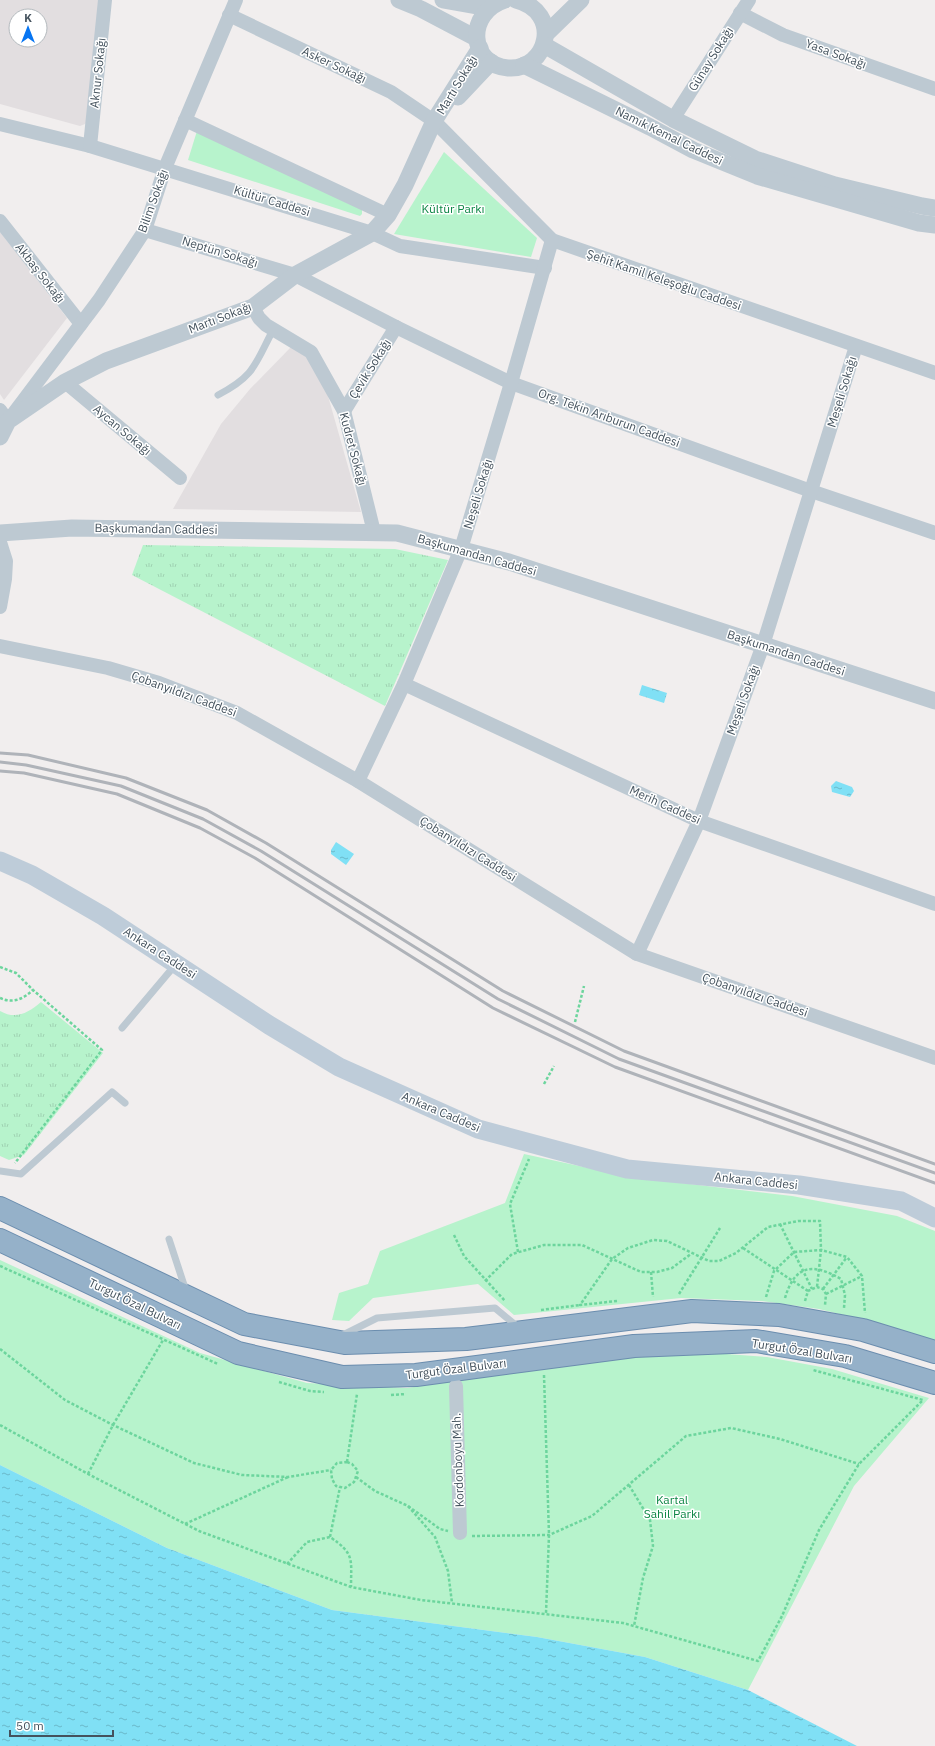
<svg xmlns="http://www.w3.org/2000/svg" width="935" height="1746" viewBox="0 0 935 1746" font-family="'IBM Plex Sans',sans-serif">
  <defs>
    <pattern id="grass-tufts" width="24" height="20" patternUnits="userSpaceOnUse"><rect width="24" height="20" fill="#b7f3cc"/><path d="M3 7l-1-3M5 7V3M7 7l1-3M15 17l-1-3M17 17v-4M19 17l1-3" fill="none" stroke="#9fd2b2"/></pattern>
    <pattern id="water-ripples" width="26" height="14" patternUnits="userSpaceOnUse"><rect width="26" height="14" fill="#80e0f5"/><path d="M2 4q2-2 4 0t4 0M15 11q2-2 4 0t4 0" fill="none" stroke="#6ab8ca"/></pattern>
  </defs>
  <rect width="100%" height="100%" fill="#f1eeee"/>
  <g fill="#e2dee0" fill-rule="evenodd">
    <path d="M0,0H101L89,118L85,124L80,126L0,104ZM16,16H40V40H16Z"/>
    <path d="M0,232L67,318L4,400L0,394Z"/>
    <path d="M292,346L311,355L328,396L361,512L173,509L221,424L250,389Z"/>
  </g>
  <g fill="url(#grass-tufts)">
    <path d="M143,545L395,549L448,560L385,706L132,575Z"/>
    <path d="M41,1002L103,1053L24,1155L9,1160L0,1156V1011C16,1020 28,1013 41,1002Z"/>
  </g>
  <g fill="#b7f3cc">
    <path d="M197,131L362,207V214L360,216L188,160Z"/>
    <path d="M444,152L537,238L531,257L394,234Z"/>
    <path d="M524,1154L630,1177L792,1196L897,1216L935,1231V1341L876,1323L819,1309L762,1301L681,1298L514,1315L478,1284L373,1298L349,1321L332,1320L339,1293L368,1284L380,1251L505,1203Z"/>
    <path d="M0,1260L200,1353L307,1383L407,1388L615,1358L699,1352L767,1357L832,1369L929,1398L854,1486L748,1690L645,1657L537,1637L332,1610L167,1548L0,1465Z"/>
  </g>
  <g fill="url(#water-ripples)">
    <path d="M642,685L667,693L664,703L639,695Z"/>
    <path d="M836,781L852,787L854,791L850,797L832,792L831,786Z"/>
    <path d="M336,842L354,854L346,865L331,854V850Z"/>
    <path d="M0,1465L167,1548L332,1610L537,1637L645,1657L748,1690L857,1746H0Z"/>
  </g>
  <g fill="none" stroke-linecap="round" stroke-linejoin="round">
    <defs>
      <g id="trunk">
        <path d="M0,1208L244,1324L345,1343L466,1339L692,1311L779,1315L863,1330L935,1352"/>
        <path d="M0,1240L238,1353L342,1377L416,1375L634,1346L756,1341L845,1356L935,1383"/>
      </g>
    </defs>
    <use href="#trunk" stroke="#6b8dae" stroke-width="24"/>
    <g stroke="#6cd59d" stroke-width="2.5" stroke-dasharray="3 2" stroke-linecap="butt">
      <path d="M0,967L16,973L33,990L102,1050L15,1163"/>
      <path d="M0,998C13,1004 23,999 33,990"/>
      <path d="M575,1022L584,986"/>
      <path d="M544,1084L554,1066"/>
      <path d="M780,1224L812,1289"/>
      <path d="M454,1235L464,1256L505,1301"/>
      <path d="M743,1248L808,1291"/>
      <path d="M518,1252L510,1204L529,1159"/>
      <path d="M0,1266L218,1364"/>
      <path d="M651,1272L653,1297"/>
      <path d="M485,1281L512,1254L544,1245H582L641,1272H657L672,1268L691,1254"/>
      <path d="M823,1289L847,1257"/>
      <path d="M679,1294L720,1228"/>
      <path d="M826,1294L862,1276"/>
      <path d="M766,1297L774,1271L794,1252L821,1250L847,1257L862,1276L865,1313"/>
      <path d="M785,1298C795,1264 813,1263 841,1279L845,1295L844,1308"/>
      <path d="M617,1301L580,1305L612,1259L628,1248L653,1240L667,1241L709,1261H719L736,1253L768,1227L798,1221H820L821,1250L817,1287"/>
      <path d="M805,1301L808,1291L817,1287L823,1289L826,1294L825,1305"/>
      <path d="M541,1310L580,1305"/>
      <path d="M0,1349L65,1400L113,1425L194,1463L242,1475L288,1477L331,1470"/>
      <path d="M544,1375L549,1535L546,1613"/>
      <path d="M279,1382L310,1391L324,1392"/>
      <path d="M391,1395L406,1394"/>
      <path d="M0,1425L88,1474L199,1531L351,1587L421,1600L623,1623L758,1661L782,1616L819,1530L859,1464L923,1400L813,1370"/>
      <path d="M347,1462L352,1464L358,1471L354,1482L345,1488L336,1486L332,1479L331,1470L337,1463Z"/>
      <path d="M347,1462L357,1394"/>
      <path d="M88,1474L113,1425L163,1340"/>
      <path d="M356,1477L375,1491L408,1506L435,1537L448,1571L452,1603"/>
      <path d="M629,1485L650,1520L653,1546L643,1578L634,1626"/>
      <path d="M408,1506L440,1529L448,1531"/>
      <path d="M185,1524L288,1477"/>
      <path d="M472,1536L549,1535L592,1516L686,1436L731,1428L780,1439L859,1464"/>
      <path d="M330,1537L340,1487"/>
      <path d="M287,1564L307,1542L330,1537C355,1554 351,1559 351,1587"/>
    </g>
    <g stroke="#bdc9d2" stroke-width="7">
      <path d="M218,395C255,376 255,364 273,330"/>
      <path d="M122,1028L176,964"/>
      <path d="M0,1171L21,1174L112,1092L125,1103"/>
      <path d="M169,1239L186,1291"/>
      <path d="M343,1335L377,1318L495,1308L519,1328"/>
    </g>
    <g stroke="#bdc9d2" stroke-width="14">
      <path d="M740,13L783,35L935,89"/>
      <path d="M229,15L391,92L434,121L552,240L935,373"/>
      <path d="M673,119L749,0"/>
      <path d="M185,120L388,215"/>
      <path d="M0,124L90,146L372,233L400,246L545,268"/>
      <path d="M90,146L105,0"/>
      <path d="M0,221L81,324"/>
      <path d="M145,230L295,275L396,327L511,383L811,491L935,533"/>
      <path d="M253,307L259,318L266,325L311,352L344,411L374,532"/>
      <path d="M65,382L180,478"/>
      <path d="M0,410L8,421L99,300L145,230L165,168L236,0"/>
      <path d="M344,411L396,327"/>
      <path d="M0,542L6,561L5,579L0,607"/>
      <path d="M0,646L108,668L159,683L237,713L358,781L637,954L935,1058"/>
      <path d="M404,684L699,821L935,904"/>
      <path d="M358,781L404,684L461,549L511,383L552,240"/>
      <path d="M637,954L699,821L763,645L856,346"/>
      <path d="M456,1386L460,1533"/>
    </g>
    <g stroke="#bdc9d2" stroke-width="17">
      <path d="M399,0L421,9L476,38"/>
      <path d="M443,0L488,8"/>
      <path d="M505,0C465,13 469,65 508,68C548,71 563,12 516,0"/>
      <path d="M546,34L581,0"/>
      <path d="M544,45L673,119L755,159L835,185L922,206L935,208"/>
      <path d="M524,65L650,127L693,150L757,176L919,223L935,225"/>
      <path d="M458,97L491,62"/>
      <path d="M0,437L8,421L65,382L106,361L253,307L295,275L372,233L388,215L405,185L434,121L480,48"/>
      <path d="M0,533L72,528L397,533L509,562L935,701"/>
    </g>
    <path stroke="#beccd9" stroke-width="19" d="M0,861L32,875L103,916L269,1025L339,1067L478,1129L627,1169L799,1185L901,1201L935,1218"/>
    <use href="#trunk" stroke="#95b1c9" stroke-width="22"/>
    <g stroke="#afb3b9" stroke-width="3">
      <path d="M0,753L28,755L126,778L207,810L266,843L503,991L624,1051L935,1164"/>
      <path d="M0,762L26,765L121,786L203,819L261,851L498,999L619,1059L935,1173"/>
      <path d="M0,771L24,773L117,794L200,828L255,858L493,1008L615,1067L935,1183"/>
    </g>
  </g>
  <g text-anchor="middle" stroke-width="3" stroke-linejoin="round" paint-order="stroke">
    <g font-size="12" fill="#44525d" stroke="#fff">
      <text transform="translate(836 54) rotate(20)" y="4">Yasa Sokağı</text>
      <text transform="translate(711 59) rotate(-58)" y="4">Günay Sokağı</text>
      <text transform="translate(334 65) rotate(25)" y="4">Asker Sokağı</text>
      <text transform="translate(98 73) rotate(-84)" y="4">Aknur Sokağı</text>
      <text transform="translate(457 85) rotate(-59)" y="4">Martı Sokağı</text>
      <text transform="translate(669 136) rotate(26)" y="4">Namık Kemal Caddesi</text>
      <text transform="translate(153 201) rotate(-70)" y="4">Bilim Sokağı</text>
      <text transform="translate(272 201) rotate(17)" y="4">Kültür Caddesi</text>
      <text transform="translate(220 252) rotate(17)" y="4">Neptün Sokağı</text>
      <text transform="translate(40 273) rotate(52)" y="4">Akbaş Sokağı</text>
      <text transform="translate(664 280) rotate(19)" y="4">Şehit Kamil Keleşoğlu Caddesi</text>
      <text transform="translate(220 318) rotate(-21)" y="4">Martı Sokağı</text>
      <text transform="translate(370 369) rotate(-58)" y="4">Çevik Sokağı</text>
      <text transform="translate(842 392) rotate(-73)" y="4">Meşeli Sokağı</text>
      <text transform="translate(609 418) rotate(20)" y="4">Org. Tekin Arıburun Caddesi</text>
      <text transform="translate(122 430) rotate(40)" y="4">Aycan Sokağı</text>
      <text transform="translate(353 449) rotate(75)" y="4">Kudret Sokağı</text>
      <text transform="translate(478 494) rotate(-73)" y="4">Neşeli Sokağı</text>
      <text transform="translate(156 529) rotate(1)" y="4">Başkumandan Caddesi</text>
      <text transform="translate(477 555) rotate(16)" y="4">Başkumandan Caddesi</text>
      <text transform="translate(786 653) rotate(18)" y="4">Başkumandan Caddesi</text>
      <text transform="translate(184 694) rotate(20)" y="4">Çobanyıldızı Caddesi</text>
      <text transform="translate(743 700) rotate(-70)" y="4">Meşeli Sokağı</text>
      <text transform="translate(665 805) rotate(24)" y="4">Merih Caddesi</text>
      <text transform="translate(468 849) rotate(32)" y="4">Çobanyıldızı Caddesi</text>
      <text transform="translate(160 953) rotate(33)" y="4">Ankara Caddesi</text>
      <text transform="translate(755 995) rotate(19)" y="4">Çobanyıldızı Caddesi</text>
      <text transform="translate(441 1112) rotate(23)" y="4">Ankara Caddesi</text>
      <text transform="translate(756 1181) rotate(6)" y="4">Ankara Caddesi</text>
      <text transform="translate(135 1304) rotate(26)" y="4">Turgut Özal Bulvarı</text>
      <text transform="translate(802 1351) rotate(9)" y="4">Turgut Özal Bulvarı</text>
      <text transform="translate(456 1369) rotate(-7)" y="4">Turgut Özal Bulvarı</text>
      <text transform="translate(458 1460) rotate(-92)" y="4">Kordonboyu Mah.</text>
    </g>
    <g font-size="12" fill="#0d8645" stroke="#fff">
      <text x="453" y="213">Kültür Parkı</text>
      <text x="672" y="1504">Kartal<tspan x="672" dy="14">Sahil Parkı</tspan></text>
    </g>
  </g>
  <g transform="translate(28 28)"><circle r="19" fill="#ffffff" stroke="#b4babe"/>
  <path d="M0-3L7 15L0 10L-7 15Z" fill="#0775f2"/>
  <text y="-6" font-size="11" font-weight="bold" text-anchor="middle" fill="#44525d">K</text>
  </g>
  <path d="M10 1730v6h103v-6" fill="none" stroke="#44525d" stroke-width="2"/>
  <text x="16" y="1730" font-size="12" fill="#44525d" stroke="#ffffff" stroke-width="3" paint-order="stroke">50 m</text>
</svg>
